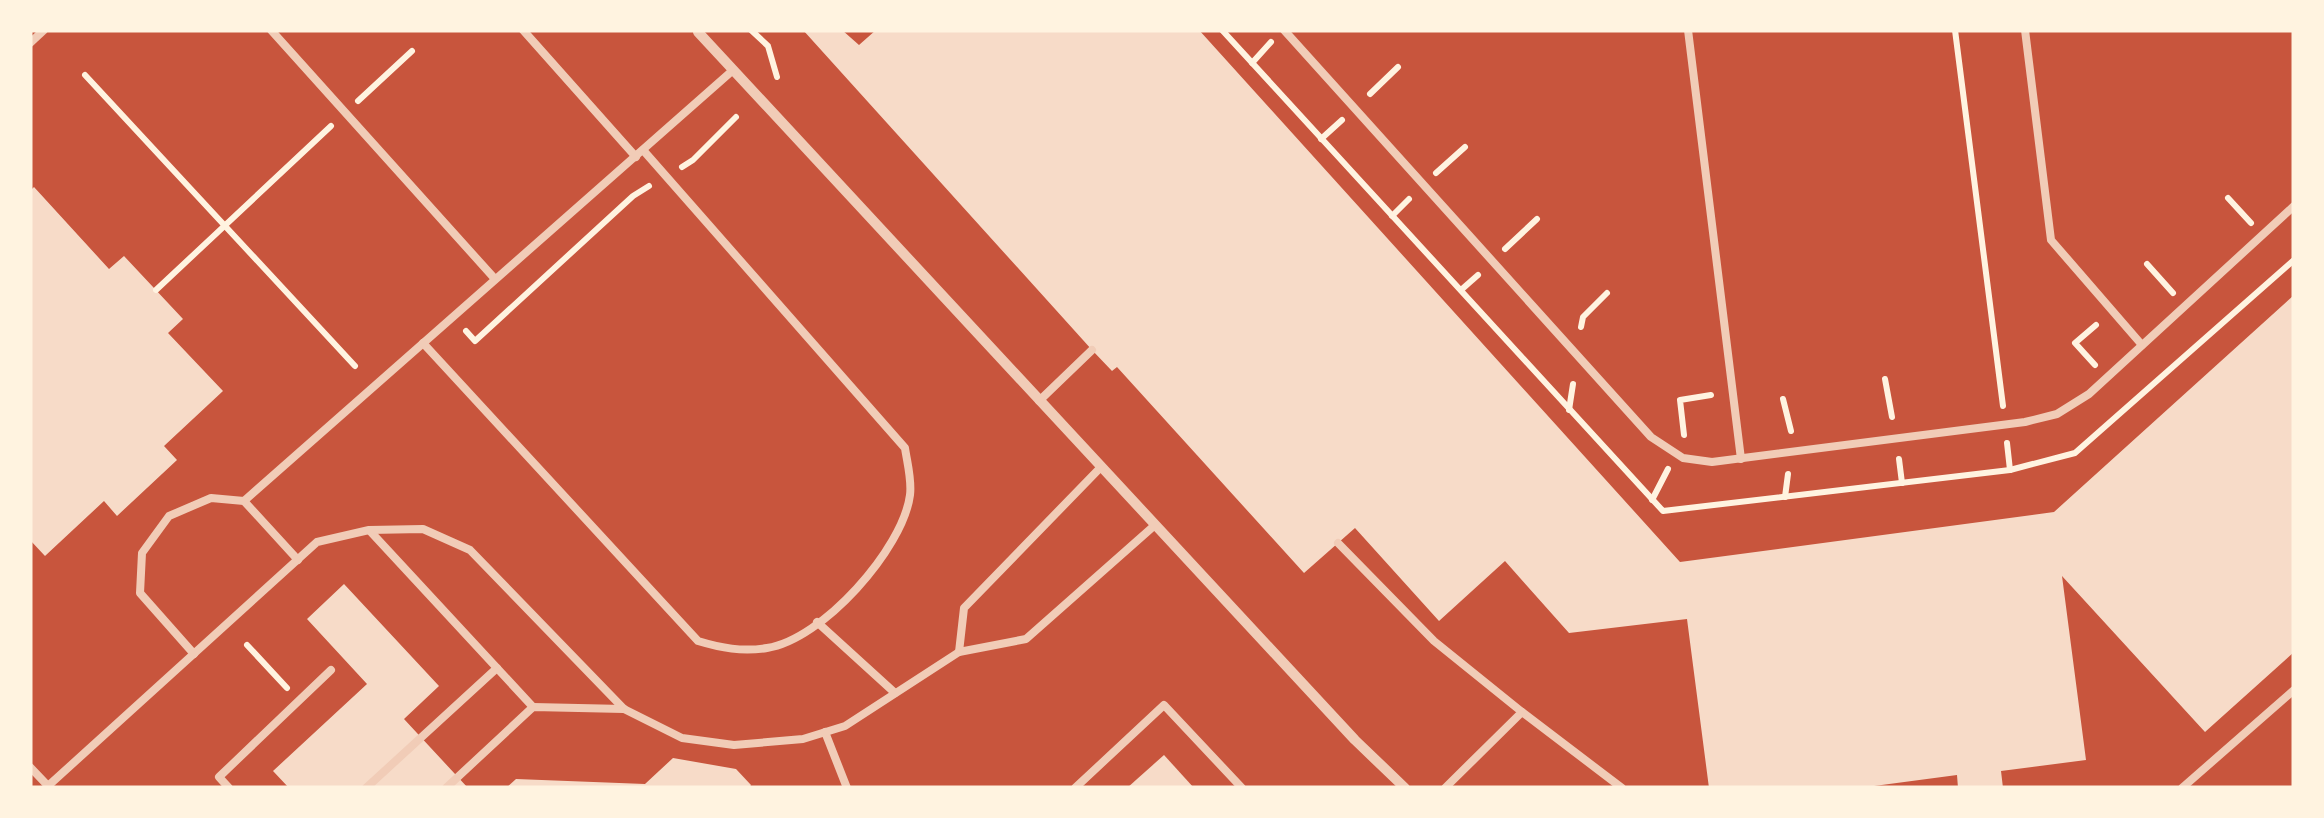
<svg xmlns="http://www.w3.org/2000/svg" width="2324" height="818" viewBox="0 0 2324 818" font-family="Roboto,sans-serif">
  <rect width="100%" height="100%" fill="#c8553d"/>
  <g fill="#f7dbc8">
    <path d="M803,30H842L859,45L876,30H1199L1680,562L2054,512L2294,295V652L2205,732L2062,576L2086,760L2001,771L2003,788H1958L1957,775L1859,788H1709L1687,619L1569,633L1505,561L1439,621L1355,528L1304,573L1117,367L1112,371L1092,350Z"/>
    <path d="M34,187L109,269L124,256L183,319L168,333L223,391L164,446L177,460L117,516L104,501L45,556L30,540V191Z"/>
    <path d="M344,584L439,686L404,719L468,788H289L273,771L367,684L307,619Z"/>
    <path d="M1164,755L1194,788H1127Z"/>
    <path d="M673,758L736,769L751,785L749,788H506L516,779L645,784Z"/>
  </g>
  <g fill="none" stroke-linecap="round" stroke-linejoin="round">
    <g stroke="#fff3e0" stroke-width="6">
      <path d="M751,30L768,46L777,77"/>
      <path d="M1222,30L1663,511L2010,470L2075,453L2294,260"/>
      <path d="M1955,30L2003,406"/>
      <path d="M1252,63L1271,42"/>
      <path d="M85,75L355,366"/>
      <path d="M1370,94L1398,67"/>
      <path d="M358,101L412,51"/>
      <path d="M1321,139L1342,120"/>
      <path d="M682,167L693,160L736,117"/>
      <path d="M1436,173L1465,147"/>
      <path d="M2228,198L2251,223"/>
      <path d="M1392,216L1409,199"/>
      <path d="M1505,249L1537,219"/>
      <path d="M2147,264L2173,293"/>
      <path d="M156,290L331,126"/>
      <path d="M1461,290L1478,275"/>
      <path d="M1581,327L1583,317L1607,293"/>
      <path d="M466,331L475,341L633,196L649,186"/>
      <path d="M2095,365L2075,343L2096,325"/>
      <path d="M1885,379L1892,417"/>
      <path d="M1783,399L1791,431"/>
      <path d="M1569,410L1573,384"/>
      <path d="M1684,435L1680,400L1711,395"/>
      <path d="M2007,443L2010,470"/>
      <path d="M1899,459L1902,483"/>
      <path d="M1785,497L1788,474"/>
      <path d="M1652,500L1668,469"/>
      <path d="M247,645L287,688"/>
    </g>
    <g stroke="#f1ccb7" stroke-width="8">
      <path d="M271,30L495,279"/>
      <path d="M523,30L636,157"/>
      <path d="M1284,30L1651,437L1683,458L1712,462L2025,422L2057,414L2089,394L2294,206"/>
      <path d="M1688,30L1741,459"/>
      <path d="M2025,30L2051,240L2142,345"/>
      <path d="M30,43L44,30"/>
      <path d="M423,343L698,641C721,648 742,652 767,648C822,640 903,549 910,495C912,480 907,462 905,448L643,150"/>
      <path d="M1039,401L1092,350"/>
      <path d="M1101,467L964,608L959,652L1026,639L1155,525"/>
      <path d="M244,501L732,71"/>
      <path d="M370,531L533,707"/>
      <path d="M1338,543L1434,641L1522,712L1445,788"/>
      <path d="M817,622L895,693"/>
      <path d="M194,654L140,593L142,553L169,516L211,498L244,501L298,560"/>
      <path d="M1522,712L1622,788"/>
      <path d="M825,732L847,788"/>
      <path d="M30,767L50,788"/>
      <path d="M48,786L317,542L369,530L423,529L470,550L624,709L682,738L734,745L803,739L845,726L959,652"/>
      <path d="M229,788L219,777L331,670"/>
      <path d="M366,788L497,668"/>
      <path d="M446,788L533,707L624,709"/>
      <path d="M1075,788L1164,705L1242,788"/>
      <path d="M2182,788L2294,690"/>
    </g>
    <path stroke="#f1ccb7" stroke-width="10" d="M698,32L1355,740L1405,788"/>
  </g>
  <rect width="2324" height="818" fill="none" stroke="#fff3e0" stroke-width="65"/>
</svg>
